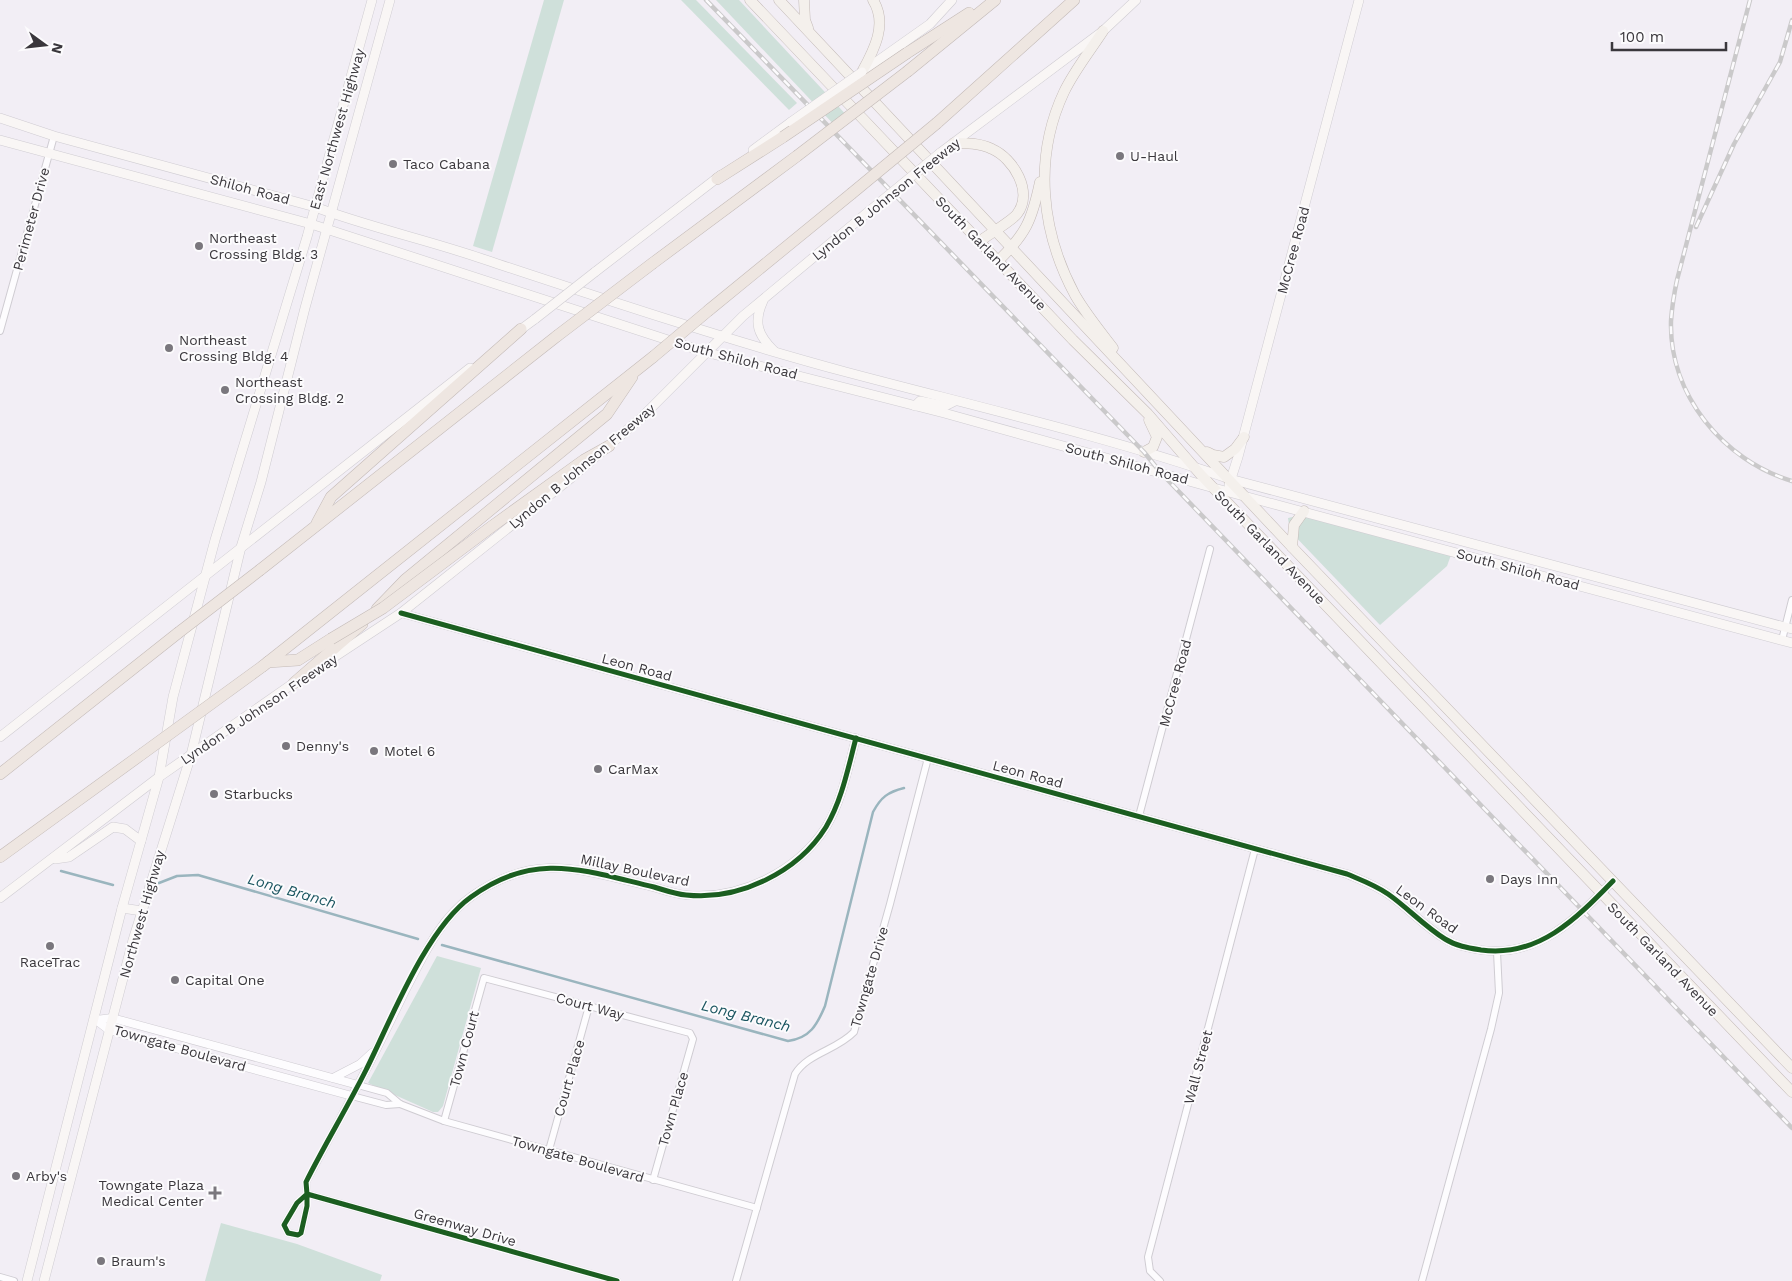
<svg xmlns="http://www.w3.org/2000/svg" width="1792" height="1281" viewBox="0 0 1792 1281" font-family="'Work Sans',sans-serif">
  <rect width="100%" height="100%" fill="#f2eef5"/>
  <g fill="#cfe0da">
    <path d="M544,0H564L492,252L473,246Z"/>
    <path d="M681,0H696L797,103L789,110Z"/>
    <path d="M716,0H739L851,120L839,130Z"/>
    <path d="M1302,515L1451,555L1447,566L1380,625L1290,531L1288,518Z"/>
    <path d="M437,956L481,968L443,1106L438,1112H433L368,1083Z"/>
    <path d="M221,1223L297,1244L382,1275L380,1281H205Z"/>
  </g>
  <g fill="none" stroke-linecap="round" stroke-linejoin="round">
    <g stroke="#9ab5be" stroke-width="2.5">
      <path d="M61,871L113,885"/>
      <path d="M159,883L177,876L198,875L418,939"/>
      <path d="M442,945L788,1041C810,1038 817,1025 825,1006L873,812C881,797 888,792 904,788"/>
    </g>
    <defs>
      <g id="minor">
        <path d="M0,331L54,136"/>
        <path d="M1782,640L1792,600"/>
        <path d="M1139,816L1210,549"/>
        <path d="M358,1085L387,1093L400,1104L444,1121L757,1208"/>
        <path d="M400,1104L386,1105L352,1096L306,1182L307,1194L297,1203L284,1225L288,1233L298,1235L301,1233L307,1206V1194L617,1281"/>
        <path d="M444,1121L484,978L690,1033L693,1039L653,1180"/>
        <path d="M549,1150L589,1006"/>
        <path d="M0,1277L14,1281"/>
        <path d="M736,1281L795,1074C808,1053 837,1050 854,1032L890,904L928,758"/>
        <path d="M1160,1281L1150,1271L1148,1257L1255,849"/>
        <path d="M1422,1281L1491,1029L1499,993L1497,952"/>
      </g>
      <g id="tertiary">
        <path d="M401,613L1347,874C1361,880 1375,885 1388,894C1408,908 1424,926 1445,939C1456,946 1469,948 1481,950C1538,958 1576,919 1613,881"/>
        <path d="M96,1020L109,1030L352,1096C371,1062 388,1026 405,991C423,957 439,919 472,896C538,850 582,871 653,887C663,890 675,894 686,895C739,900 797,872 826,827C842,801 848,768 856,738"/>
        <path d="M96,1020L112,1018L358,1085"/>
        <path d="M333,1078L360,1064L372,1053"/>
      </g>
      <g id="secondary">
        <path d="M862,72L930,24L952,0"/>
        <path d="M0,118L54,136L315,207C366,226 419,238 471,255C595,296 720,338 846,372C974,406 1105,436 1230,479L1792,629"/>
        <path d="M0,140L311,224L705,352L944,413L1214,488L1792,643"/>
        <path d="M753,150L791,122"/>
        <path d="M940,153L1103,31L1136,0"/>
        <path d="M595,272L721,175"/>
        <path d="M763,301C753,323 758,335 774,351"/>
        <path d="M516,333L535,319"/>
        <path d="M915,406L920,401L945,406L955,401"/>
        <path d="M1229,485L1238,457L1359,0"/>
        <path d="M316,669L401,613L571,478L641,418L743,316L868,212"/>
        <path d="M0,737L470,368"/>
        <path d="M55,859L69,857L113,827L125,829L141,841"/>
        <path d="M0,898L159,777L298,680"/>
        <path d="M122,908L142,911"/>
        <path d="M27,1281L122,908L159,777L173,697L215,540L307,237L372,0"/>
        <path d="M44,1281L133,940L191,755L241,547L261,482L305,308L390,0"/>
      </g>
      <g id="primary">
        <path d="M750,0L1073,340L1148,414L1201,475L1792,1092"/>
        <path d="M779,0L1292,547L1792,1068"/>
        <path d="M804,0L805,20L808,28"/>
        <path d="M1103,31C1090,51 1074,71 1064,92C1033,158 1041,232 1075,295C1086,314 1100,331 1113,348"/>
        <path d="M862,72C874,50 888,24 873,0"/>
        <path d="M954,143C966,143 980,143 992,149C1013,158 1034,192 1017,214C1013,220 988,235 980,241"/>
        <path d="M998,261C1026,234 1032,220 1040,182"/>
        <path d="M1144,452L1153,447L1157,437L1149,420"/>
        <path d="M1207,452L1213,455L1224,457L1235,449L1244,437"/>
        <path d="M1292,547L1294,525L1304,511"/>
      </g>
      <g id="motorway">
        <path d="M907,53L969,13"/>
        <path d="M908,71L995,0"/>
        <path d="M937,123L1074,0"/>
        <path d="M717,179L783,137"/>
        <path d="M653,263L797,156"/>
        <path d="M709,310L851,194"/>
        <path d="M317,523L331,497L521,329"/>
        <path d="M491,527L584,460L609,446"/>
        <path d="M260,570L557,336"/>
        <path d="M377,609L405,580L607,414L632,377"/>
        <path d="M268,662L298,660L331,639"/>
        <path d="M263,666L653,357"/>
        <path d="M294,683L362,624"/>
        <path d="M0,774L178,633"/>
        <path d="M0,857L142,754"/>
      </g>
    </defs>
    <use href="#minor" stroke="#cfccd2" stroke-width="8"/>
    <use href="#tertiary" stroke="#cfccd2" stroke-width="9"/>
    <use href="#secondary" stroke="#cfccd2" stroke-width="10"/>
    <use href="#primary" stroke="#c3bab7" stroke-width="11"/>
    <use href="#motorway" stroke="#c3bab7" stroke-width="12"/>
    <use href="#minor" stroke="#fdfcfe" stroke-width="6"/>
    <use href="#tertiary" stroke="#fdfcfe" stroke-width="8"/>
    <use href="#secondary" stroke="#f9f6f5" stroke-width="9"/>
    <use href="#primary" stroke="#f4f0ec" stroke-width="10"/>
    <use href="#motorway" stroke="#eee6e1" stroke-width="11"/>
    <defs>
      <g id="rail">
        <path d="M706,0L1144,452L1161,473L1792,1128"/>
        <path d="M1750,0L1677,280C1674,294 1672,307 1671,321C1669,395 1723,460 1792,481"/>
        <path d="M1696,227L1734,144L1780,62L1792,20"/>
      </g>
    </defs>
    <use href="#rail" stroke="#cac9ca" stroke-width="4.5"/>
    <use href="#rail" stroke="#fcfbfd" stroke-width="2.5" stroke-dasharray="8" stroke-linecap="butt"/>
    <defs>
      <g id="secondary-bridge">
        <path d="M791,122L862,72"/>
        <path d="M868,212L940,153"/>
        <path d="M535,319L595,272"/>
      </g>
      <g id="motorway-bridge">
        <path d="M783,137L907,53"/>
        <path d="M797,156L908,71"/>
        <path d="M851,194L937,123"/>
        <path d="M557,336L653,263"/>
        <path d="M653,357L709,310"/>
        <path d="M178,633L260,570"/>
        <path d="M331,639L383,608L491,527"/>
        <path d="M142,754L263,666"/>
      </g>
    </defs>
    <use href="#secondary-bridge" stroke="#cfccd2" stroke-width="10" stroke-linecap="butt"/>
    <use href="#motorway-bridge" stroke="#c3bab7" stroke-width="12" stroke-linecap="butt"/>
    <use href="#secondary-bridge" stroke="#f9f6f5" stroke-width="9"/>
    <use href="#motorway-bridge" stroke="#eee6e1" stroke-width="11"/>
    <defs>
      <g id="cycleway">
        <path d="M401,613L1347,874C1361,880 1375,885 1388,894C1408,908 1424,926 1445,939C1456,946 1469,948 1481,950C1538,958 1576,919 1613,881"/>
        <path d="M617,1281L307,1194V1206L301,1233L298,1235L288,1233L284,1225L297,1203L307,1194L306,1182C325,1144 347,1108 366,1070C391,1020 426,929 471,897C535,850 585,871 654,887C664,890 675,894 686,895C739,901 798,872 826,827C842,800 848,768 856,738"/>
      </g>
    </defs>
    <use href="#cycleway" stroke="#fcfbfd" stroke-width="8"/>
    <use href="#cycleway" stroke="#1b5e20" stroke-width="5"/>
  </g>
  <g fill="#7a777d" stroke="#fcfbfd" stroke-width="2">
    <circle cx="1120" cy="156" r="5"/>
    <circle cx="393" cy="164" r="5"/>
    <circle cx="199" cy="246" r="5"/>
    <circle cx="169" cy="348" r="5"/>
    <circle cx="225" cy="390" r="5"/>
    <circle cx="286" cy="746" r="5"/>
    <circle cx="374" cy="751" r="5"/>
    <circle cx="598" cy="769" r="5"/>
    <circle cx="214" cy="794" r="5"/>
    <circle cx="1490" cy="879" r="5"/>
    <circle cx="50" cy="946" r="5"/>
    <circle cx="175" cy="980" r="5"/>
    <circle cx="16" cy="1176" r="5"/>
    <path d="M212.5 1185.5h5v5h5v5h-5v5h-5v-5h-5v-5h5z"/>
    <circle cx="101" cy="1261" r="5"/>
  </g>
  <g text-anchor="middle" stroke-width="4" stroke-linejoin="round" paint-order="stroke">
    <g font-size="14" fill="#3a373c" stroke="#fcfbfd">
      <text transform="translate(337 129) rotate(-74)" y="5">East Northwest Highway</text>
      <text transform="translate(250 189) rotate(15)" y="5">Shiloh Road</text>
      <text transform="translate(886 199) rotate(-39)" y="5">Lyndon B Johnson Freeway</text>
      <text transform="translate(31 219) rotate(-75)" y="5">Perimeter Drive</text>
      <text transform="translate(1293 250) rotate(-75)" y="5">McCree Road</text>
      <text transform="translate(991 253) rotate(46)" y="5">South Garland Avenue</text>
      <text transform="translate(736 358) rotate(15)" y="5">South Shiloh Road</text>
      <text transform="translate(1127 463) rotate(15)" y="5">South Shiloh Road</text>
      <text transform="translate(582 466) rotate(-40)" y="5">Lyndon B Johnson Freeway</text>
      <text transform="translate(1270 547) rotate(46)" y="5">South Garland Avenue</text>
      <text transform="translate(1518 569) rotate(15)" y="5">South Shiloh Road</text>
      <text transform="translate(637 667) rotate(15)" y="5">Leon Road</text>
      <text transform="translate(1175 683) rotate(-75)" y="5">McCree Road</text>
      <text transform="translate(259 709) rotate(-34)" y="5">Lyndon B Johnson Freeway</text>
      <text transform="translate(1028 774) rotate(15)" y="5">Leon Road</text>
      <text transform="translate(635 870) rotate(12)" y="5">Millay Boulevard</text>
      <text transform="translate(1427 909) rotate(36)" y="5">Leon Road</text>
      <text transform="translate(142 914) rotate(-74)" y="5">Northwest Highway</text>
      <text transform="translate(1663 959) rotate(46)" y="5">South Garland Avenue</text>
      <text transform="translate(869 977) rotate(-74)" y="5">Towngate Drive</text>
      <text transform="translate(590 1006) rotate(15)" y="5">Court Way</text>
      <text transform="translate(180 1048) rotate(16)" y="5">Towngate Boulevard</text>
      <text transform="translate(464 1049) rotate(-75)" y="5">Town Court</text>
      <text transform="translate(1198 1067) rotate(-75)" y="5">Wall Street</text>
      <text transform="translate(569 1078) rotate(-74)" y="5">Court Place</text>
      <text transform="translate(673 1109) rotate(-74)" y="5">Town Place</text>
      <text transform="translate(578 1159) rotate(16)" y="5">Towngate Boulevard</text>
      <text transform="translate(465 1227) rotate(16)" y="5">Greenway Drive</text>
    </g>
    <g font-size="14" fill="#3a373c" stroke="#fcfbfd" text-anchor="start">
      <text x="1130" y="161">U-Haul</text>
      <text x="403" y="169">Taco Cabana</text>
      <text x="209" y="243">Northeast<tspan x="209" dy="16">Crossing Bldg. 3</tspan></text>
      <text x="179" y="345">Northeast<tspan x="179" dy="16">Crossing Bldg. 4</tspan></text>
      <text x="235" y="387">Northeast<tspan x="235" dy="16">Crossing Bldg. 2</tspan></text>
      <text x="296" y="751">Denny's</text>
      <text x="384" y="756">Motel 6</text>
      <text x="608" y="774">CarMax</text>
      <text x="224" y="799">Starbucks</text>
      <text x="1500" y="884">Days Inn</text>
      <text x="50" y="967" text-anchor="middle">RaceTrac</text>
      <text x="185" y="985">Capital One</text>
      <text x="26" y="1181">Arby's</text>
      <text x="204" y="1190" text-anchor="end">Towngate Plaza<tspan x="204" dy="16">Medical Center</tspan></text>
      <text x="111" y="1266">Braum's</text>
    </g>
    <g font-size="15" font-style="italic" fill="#1a5560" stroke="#fcfbfd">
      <text transform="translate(292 891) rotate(16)" y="5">Long Branch</text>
      <text transform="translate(746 1016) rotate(14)" y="5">Long Branch</text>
    </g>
  </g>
  <g transform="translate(45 45) rotate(105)" stroke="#fcfbfd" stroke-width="4" paint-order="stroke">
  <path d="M0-4L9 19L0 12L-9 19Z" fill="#3a373c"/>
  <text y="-8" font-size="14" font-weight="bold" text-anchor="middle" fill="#3a373c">N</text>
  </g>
  <path d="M1612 42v8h114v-8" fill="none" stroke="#3a373c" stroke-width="2.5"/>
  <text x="1620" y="42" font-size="15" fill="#3a373c" stroke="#fcfbfd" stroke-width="4" paint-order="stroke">100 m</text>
</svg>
